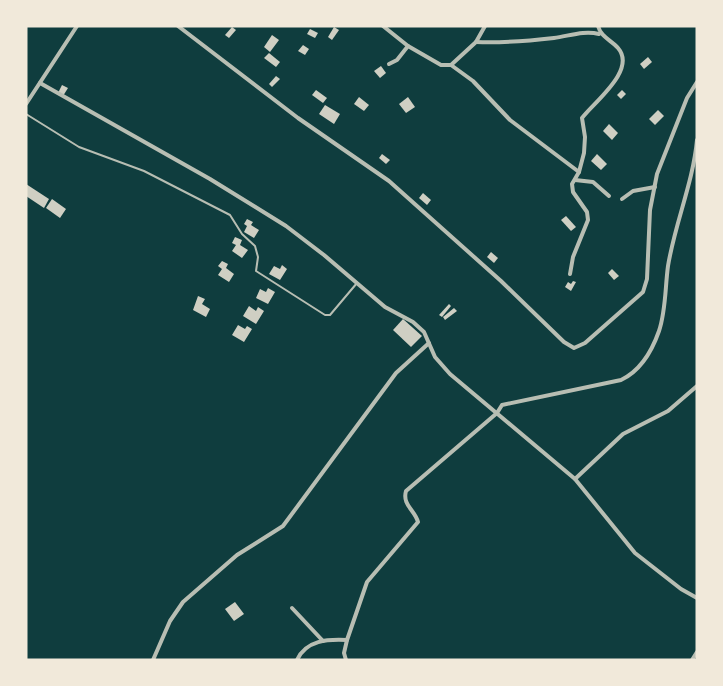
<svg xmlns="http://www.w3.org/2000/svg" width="723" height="686" viewBox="0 0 723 686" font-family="'Archivo Narrow',sans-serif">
  <rect width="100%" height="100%" fill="#0f3d3e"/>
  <g fill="#cfcfc3">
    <path d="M232,27L236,30L229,38L225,35Z"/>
    <path d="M334,27L339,30L332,40L328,37Z"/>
    <path d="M310,29L318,33L315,38L307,34Z"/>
    <path d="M272,35L279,40L270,52L264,47Z"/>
    <path d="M303,45L309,49L305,55L298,51Z"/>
    <path d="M269,53L280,62L276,67L264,58Z"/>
    <path d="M648,57L652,62L644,69L640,64Z"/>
    <path d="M381,66L386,73L380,78L374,71Z"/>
    <path d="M276,76L280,79L272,87L269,84Z"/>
    <path d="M62,85L68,88L63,96L58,93Z"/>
    <path d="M316,90L327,98L323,103L312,95Z"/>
    <path d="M622,90L626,94L621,99L617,95Z"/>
    <path d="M359,97L369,105L364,111L354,104Z"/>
    <path d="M408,97L415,107L406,113L399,104Z"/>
    <path d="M325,105L340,114L334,124L319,114Z"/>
    <path d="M658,110L664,116L655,125L649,119Z"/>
    <path d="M609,124L618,133L612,140L603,131Z"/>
    <path d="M382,154L390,160L386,164L379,158Z"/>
    <path d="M597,154L607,164L601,170L591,161Z"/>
    <path d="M26,184L49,199L44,208L26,196Z"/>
    <path d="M423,193L431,200L427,205L419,198Z"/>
    <path d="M52,199L66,209L60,218L46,208Z"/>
    <path d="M566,216L576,227L571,231L561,220Z"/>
    <path d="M247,219L253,222L251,225L259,230L254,238L244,232L247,226L244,224Z"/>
    <path d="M235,237L242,240L240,245L248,250L242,258L232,251L236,245L232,243Z"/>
    <path d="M491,252L498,258L494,263L487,257Z"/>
    <path d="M222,261L228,264L226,268L234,274L229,282L218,275L222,269L218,266Z"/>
    <path d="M282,265L287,269L280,280L269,274L274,266L280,269Z"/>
    <path d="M612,269L619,276L614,280L608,273Z"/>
    <path d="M573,281L576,282L571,291L565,287L568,282L571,284Z"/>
    <path d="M268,288L275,292L268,304L256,298L260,289L266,292Z"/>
    <path d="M198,296L205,299L202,304L210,309L206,317L193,310Z"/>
    <path d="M449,304L451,306L442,317L439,315Z"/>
    <path d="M249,306L256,311L258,307L264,311L256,324L243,316Z"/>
    <path d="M454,308L457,311L445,320L443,317Z"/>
    <path d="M403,319L422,336L411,347L393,330Z"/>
    <path d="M238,325L245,329L247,326L252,329L244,342L232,335Z"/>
    <path d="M235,602L244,614L234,621L225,609Z"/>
  </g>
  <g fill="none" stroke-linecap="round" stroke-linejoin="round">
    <path stroke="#b8beb3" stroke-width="2" d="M26,114L79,147L144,171L230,215L242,234L255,246L258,257L256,271L325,315H330L357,283"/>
    <g stroke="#b8beb3" stroke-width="4">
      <path d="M178,26L298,118L389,181L501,281L564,342L574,348L585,343L643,292L647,279L650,210L657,174L687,98L697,82"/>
      <path d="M383,26L408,46L441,65H451L473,81L510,120L579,172"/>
      <path d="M476,42C502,43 528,41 554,38C569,36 584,30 599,34"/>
      <path d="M389,64L397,60L408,46"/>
      <path d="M451,65L476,42L485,26"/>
      <path d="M40,83L210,179L286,226L324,255L385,307L413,322L424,332L435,357L450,374L575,479L635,553L681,589L697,598"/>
      <path d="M26,104L77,26"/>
      <path d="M575,180L593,182L609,196"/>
      <path d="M622,199L633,191L655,187"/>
      <path d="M570,274L573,257L588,220L587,212L573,192L572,184L579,172L584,153L585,137L582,118C594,102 637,70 618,48C611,40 601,37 598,26"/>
      <path d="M575,479L623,434L668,411L697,386"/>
      <path d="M292,608L323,641"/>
      <path d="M153,660L170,621L183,602L237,555L283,526L396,373L429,343"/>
      <path d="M297,660C306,640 328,639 347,640"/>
      <path d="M346,660L344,653L347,640L367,582L418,522C415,510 402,505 406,491L497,413L502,405L621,380C640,371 652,351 659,331C666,310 665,288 668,266C675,223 693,183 697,140"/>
      <path d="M692,660L697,652"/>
    </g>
  </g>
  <rect width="723" height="686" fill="none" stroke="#f1e9da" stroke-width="55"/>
</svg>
